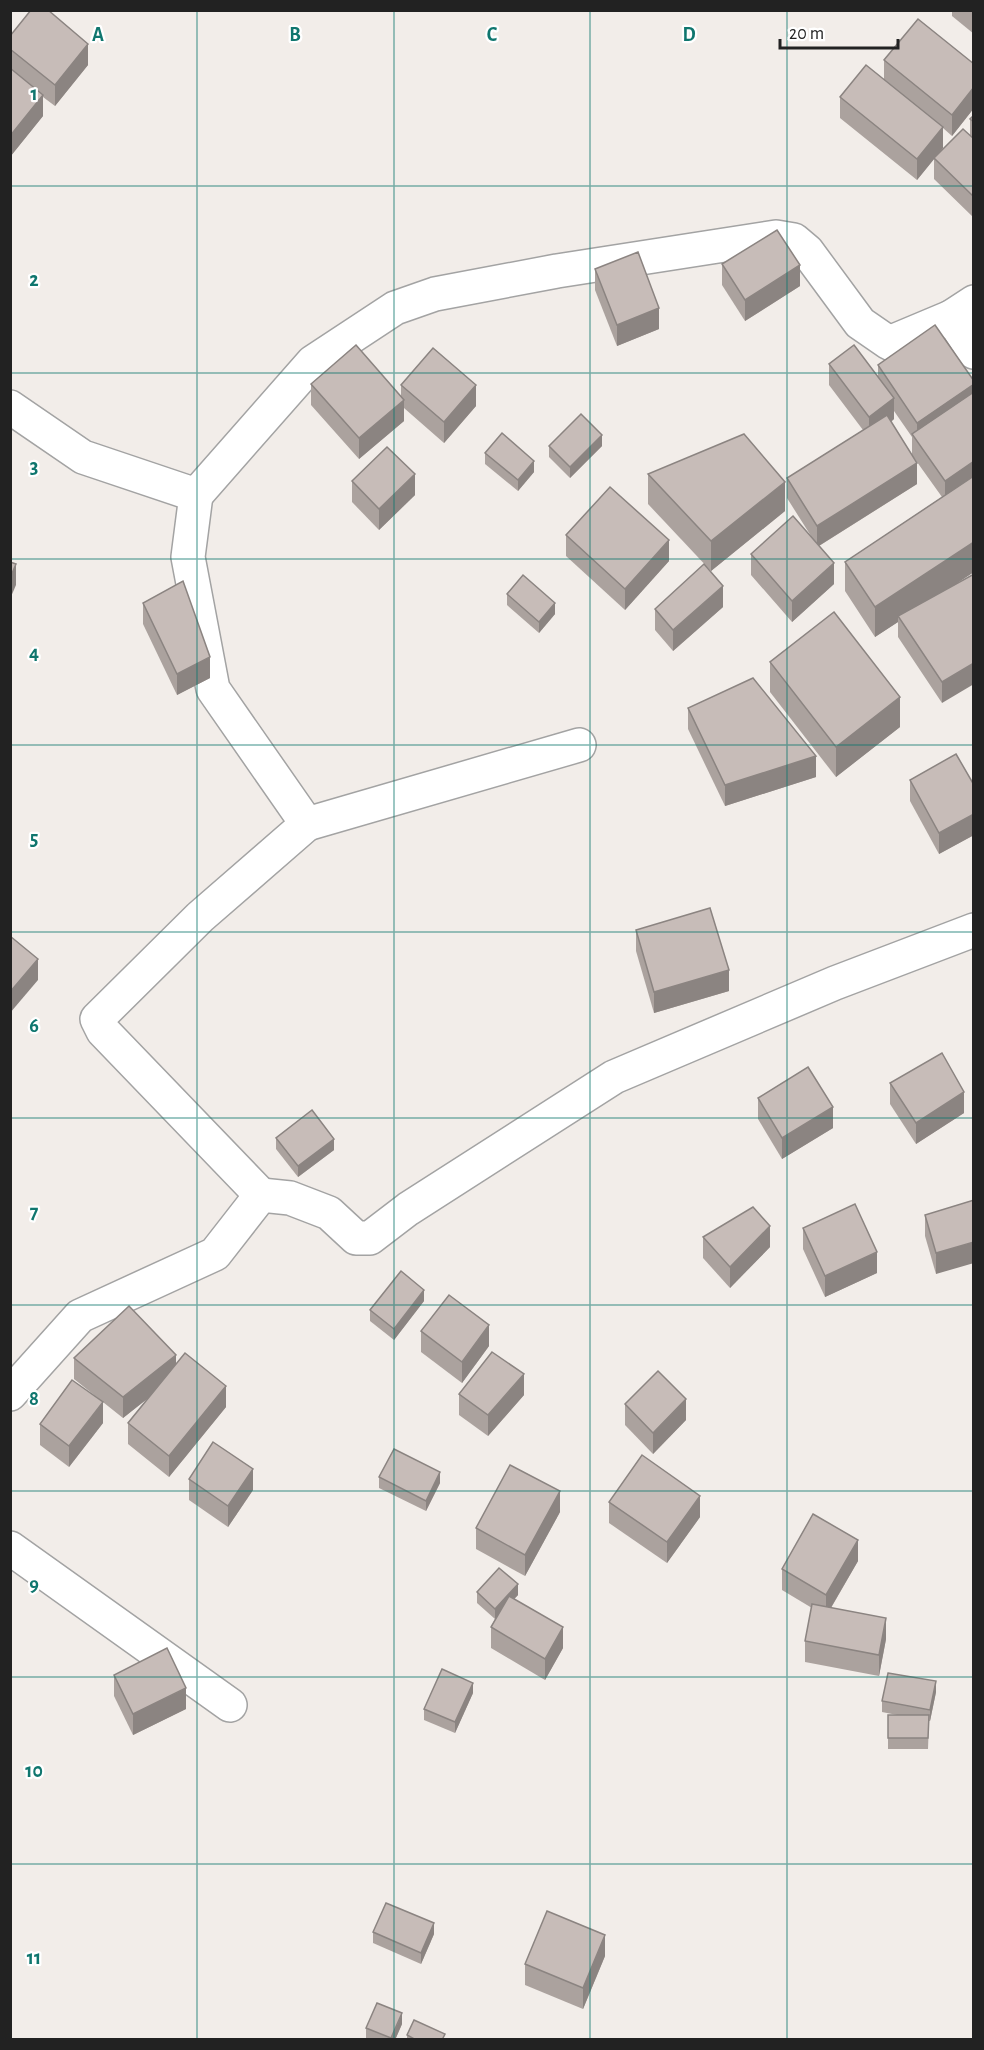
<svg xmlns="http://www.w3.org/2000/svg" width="984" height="2050" viewBox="0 0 984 2050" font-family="'Alegreya Sans',sans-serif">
  <rect width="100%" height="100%" fill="#f2ede9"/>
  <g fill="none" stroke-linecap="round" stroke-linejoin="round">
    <defs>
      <g id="minor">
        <path d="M974,302L951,317L974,352"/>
        <path d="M10,407L83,457L196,495L313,362L395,308L435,294L557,271L776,237L794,240L807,251L860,323L889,343L951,317"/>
        <path d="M307,824L579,745"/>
        <path d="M261,1195L290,1198L329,1213L356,1238H370L408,1209L614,1077L835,983L974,930"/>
        <path d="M10,1394L80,1316L215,1254L261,1195L103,1031L97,1019L200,917L307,824L213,689L188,557L196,495"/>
        <path d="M10,1548L230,1705"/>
      </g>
    </defs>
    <use href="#minor" stroke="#a3a3a3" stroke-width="36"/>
    <use href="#minor" stroke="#fff" stroke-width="33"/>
  </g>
  <g fill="#aba29e">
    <path d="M952,10H974V34L952,16Z"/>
    <path d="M10,36L88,65L55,106L43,97V116L10,157Z"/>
    <path d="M884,60L974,64V108L952,136L943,128V148L938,153L970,136V119L974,115V218L934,179V159L917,180L840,118V97L884,80Z"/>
    <path d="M722,264L800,286L745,321L722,285Z"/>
    <path d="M595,269L659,329L617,346L595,290Z"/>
    <path d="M829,364L878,376V365L974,381V572L958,582L942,703L898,637V622L875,637L845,591V562L942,497L912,455V437L894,411V419L891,422L917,484L819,546L834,584L792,622L751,575V554L811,536L787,498V478L863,430L829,385Z"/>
    <path d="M311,384L401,396V385L476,406L444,443L404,408V421L359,459L311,405Z"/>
    <path d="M549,446H602L570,478L549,457Z"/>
    <path d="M485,453L534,472L518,491L485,464Z"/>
    <path d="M648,474L785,511L711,571L648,504Z"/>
    <path d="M352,481L415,495L379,530L352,502Z"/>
    <path d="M566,535L669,561L625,610L566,556Z"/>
    <path d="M507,594L555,614L539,633L507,605Z"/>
    <path d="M143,603L210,678L177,695L143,624Z"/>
    <path d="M723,607L673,651L655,630V609Z"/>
    <path d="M770,662L900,727L836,777L770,692Z"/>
    <path d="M688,708L816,777L725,806L688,729Z"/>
    <path d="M910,780L974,785V835L939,854L910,801Z"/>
    <path d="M636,930L729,991L654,1013L636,951Z"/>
    <path d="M890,1083L964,1113L916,1144L890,1104Z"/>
    <path d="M758,1098L833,1128L782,1159L758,1119Z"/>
    <path d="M276,1138L334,1150L298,1177L276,1149Z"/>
    <path d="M974,1200L936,1274L925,1236V1215Z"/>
    <path d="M803,1228L877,1273L825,1297L803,1249Z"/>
    <path d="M703,1237L770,1247L730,1288L703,1258Z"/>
    <path d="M424,1301L394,1340L370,1321V1310Z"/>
    <path d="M421,1331L489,1346L462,1383L421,1352Z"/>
    <path d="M74,1358L176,1364L226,1407L169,1477L128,1444V1423L147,1399L123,1418L74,1379Z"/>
    <path d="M459,1394L524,1395L488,1436L459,1415Z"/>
    <path d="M625,1404L686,1420L653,1454L625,1425Z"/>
    <path d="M103,1423L69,1467L40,1445V1424Z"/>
    <path d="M379,1477L440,1483L426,1511L379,1488Z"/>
    <path d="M189,1479L253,1490L228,1527L189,1500Z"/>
    <path d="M609,1502L700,1517L667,1563L609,1523Z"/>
    <path d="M560,1512L525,1576L476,1549V1528Z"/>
    <path d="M858,1561L831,1608L886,1639L879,1676L805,1662V1641L812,1608L782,1590V1569Z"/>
    <path d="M477,1592L518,1595L514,1599L563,1648L545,1680L491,1648V1627L495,1619L477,1603Z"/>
    <path d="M114,1675L186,1709L133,1735L114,1696Z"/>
    <path d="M936,1692L930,1721H929L928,1749H888V1715H897L882,1712V1701Z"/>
    <path d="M473,1693L455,1733L424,1720V1709Z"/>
    <path d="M373,1932L434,1934L421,1964L373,1943Z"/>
    <path d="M605,1956L583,2009L525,1985V1964Z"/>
    <path d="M402,2024L395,2040L366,2039V2028Z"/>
    <path d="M407,2035L445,2040H407Z"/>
  </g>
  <g fill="#8b8481">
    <path d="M88,44V65L55,106V85Z"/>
    <path d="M974,87V108L952,136V115Z"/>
    <path d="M43,95V116L10,157V136Z"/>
    <path d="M943,127V148L917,180V159Z"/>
    <path d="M800,265V286L745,321V300Z"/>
    <path d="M659,308V329L617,346V325Z"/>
    <path d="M974,384V405L917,441V423Z"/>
    <path d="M476,385V406L444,443V422Z"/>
    <path d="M894,398V419L869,438V417Z"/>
    <path d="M404,400V421L359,459V438Z"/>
    <path d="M602,435V446L570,478V467Z"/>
    <path d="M534,461V472L518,491V480Z"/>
    <path d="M974,461V482L945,502V481Z"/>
    <path d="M917,463V484L817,547V526Z"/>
    <path d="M415,474V495L379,530V509Z"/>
    <path d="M785,482V511L711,571V541Z"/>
    <path d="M669,540V561L625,610V589Z"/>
    <path d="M974,542V572L901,620L898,616V622L875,637V607Z"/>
    <path d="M834,563V584L792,622V601Z"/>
    <path d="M16,564V585L10,599V578Z"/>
    <path d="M723,586V607L673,651V630Z"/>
    <path d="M555,603V614L539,633V622Z"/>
    <path d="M210,657V678L177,695V674Z"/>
    <path d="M974,663V684L942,703V682Z"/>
    <path d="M900,697V727L836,777V747Z"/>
    <path d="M816,756V777L725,806V785Z"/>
    <path d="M974,814V835L939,854V833Z"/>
    <path d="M38,959V980L10,1013V992Z"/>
    <path d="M729,970V991L654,1013V992Z"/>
    <path d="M964,1092V1113L916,1144V1123Z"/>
    <path d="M833,1107V1128L782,1159V1138Z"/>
    <path d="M334,1139V1150L298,1177V1166Z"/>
    <path d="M770,1226V1247L730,1288V1267Z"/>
    <path d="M974,1242V1263L936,1274V1253Z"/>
    <path d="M877,1252V1273L825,1297V1276Z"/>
    <path d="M424,1290V1301L394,1340V1329Z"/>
    <path d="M489,1325V1346L462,1383V1362Z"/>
    <path d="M176,1355V1376L123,1418V1397Z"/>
    <path d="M524,1374V1395L488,1436V1415Z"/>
    <path d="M226,1386V1407L169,1477V1456Z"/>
    <path d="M686,1399V1420L653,1454V1433Z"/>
    <path d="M103,1402V1423L69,1467V1446Z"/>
    <path d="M253,1469V1490L228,1527V1506Z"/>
    <path d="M440,1472V1483L426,1511V1501Z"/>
    <path d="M560,1491V1512L525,1576V1555Z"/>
    <path d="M700,1496V1517L667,1563V1542Z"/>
    <path d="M858,1540V1561L826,1616V1595Z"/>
    <path d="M518,1584V1595L495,1619V1609Z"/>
    <path d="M886,1618V1639L879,1676V1655Z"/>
    <path d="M563,1627V1648L545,1680V1659Z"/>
    <path d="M936,1681V1692L930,1721V1710Z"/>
    <path d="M473,1683V1693L455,1733V1722Z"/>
    <path d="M186,1688V1709L133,1735V1714Z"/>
    <path d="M434,1923V1934L421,1964V1953Z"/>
    <path d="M605,1935V1956L583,2009V1988Z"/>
    <path d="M402,2013V2024L395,2040H391Z"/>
  </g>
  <g fill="#c7bcb8" stroke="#8b8481" stroke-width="1.5">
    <path d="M31,10H48L88,44L55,85L10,49V36Z"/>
    <path d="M918,19L974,64V87L952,115L884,60Z"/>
    <path d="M866,65L943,127L917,159L840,97Z"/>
    <path d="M10,68L43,95L10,136Z"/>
    <path d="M974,115V122L970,119Z"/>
    <path d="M963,129L974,139V197L934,158Z"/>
    <path d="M777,230L800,265L745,300L722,264Z"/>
    <path d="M638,252L659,308L617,325L595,269Z"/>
    <path d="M935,325L974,381V384L917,423L878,365Z"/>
    <path d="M356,345L404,400L359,438L311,384Z"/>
    <path d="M854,345L894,398L869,417L829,364Z"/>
    <path d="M433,348L476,385L444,422L401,385Z"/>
    <path d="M974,392V461L945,481L912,434Z"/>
    <path d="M581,414L602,435L570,467L549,446Z"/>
    <path d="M887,415L917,463L817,526L787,478Z"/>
    <path d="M502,433L534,461L518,480L485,453Z"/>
    <path d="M744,434L785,482L711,541L648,474Z"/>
    <path d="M387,447L415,474L379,509L352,481Z"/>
    <path d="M974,476V542L875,607L845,562Z"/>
    <path d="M610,487L669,540L625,589L566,535Z"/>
    <path d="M793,516L834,563L792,601L751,554Z"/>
    <path d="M10,562L16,564L10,578Z"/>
    <path d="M704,564L723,586L673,630L655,609Z"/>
    <path d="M974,574V663L942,682L898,616Z"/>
    <path d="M523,575L555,603L539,622L507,594Z"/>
    <path d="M183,581L210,657L177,674L143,603Z"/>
    <path d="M834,612L900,697L836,747L770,662Z"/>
    <path d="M753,678L816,756L725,785L688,708Z"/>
    <path d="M956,754L974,785V814L939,833L910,780Z"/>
    <path d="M710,908L729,970L654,992L636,930Z"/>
    <path d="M10,936L38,959L10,992Z"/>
    <path d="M942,1053L964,1092L916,1123L890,1083Z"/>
    <path d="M808,1067L833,1107L782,1138L758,1098Z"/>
    <path d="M312,1110L334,1139L298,1166L276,1138Z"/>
    <path d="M974,1200V1242L936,1253L925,1215Z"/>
    <path d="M855,1204L877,1252L825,1276L803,1228Z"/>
    <path d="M753,1207L770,1226L730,1267L703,1237Z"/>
    <path d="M401,1271L424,1290L394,1329L370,1310Z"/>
    <path d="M449,1295L489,1325L462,1362L421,1331Z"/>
    <path d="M129,1306L176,1355L123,1397L74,1358Z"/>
    <path d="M492,1352L524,1374L488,1415L459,1394Z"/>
    <path d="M185,1353L226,1386L169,1456L128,1423Z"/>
    <path d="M658,1371L686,1399L653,1433L625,1404Z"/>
    <path d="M72,1380L103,1402L69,1446L40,1424Z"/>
    <path d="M213,1442L253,1469L228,1506L189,1479Z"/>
    <path d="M394,1449L440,1472L426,1501L379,1477Z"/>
    <path d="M642,1455L700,1496L667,1542L609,1502Z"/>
    <path d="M510,1465L560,1491L525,1555L476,1528Z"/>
    <path d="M813,1514L858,1540L826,1595L782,1569Z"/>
    <path d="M499,1568L518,1584L495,1609L477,1592Z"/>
    <path d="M509,1596L563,1627L545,1659L491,1627Z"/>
    <path d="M812,1604L886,1618L879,1655L805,1641Z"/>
    <path d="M167,1648L186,1688L133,1714L114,1675Z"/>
    <path d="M442,1669L473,1683L455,1722L424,1709Z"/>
    <path d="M888,1673L936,1681L930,1710L882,1701Z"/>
    <path d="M888,1715H929L928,1738H888Z"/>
    <path d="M386,1903L434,1923L421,1953L373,1932Z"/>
    <path d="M547,1911L605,1935L583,1988L525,1964Z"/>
    <path d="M377,2003L402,2013L391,2038L366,2028Z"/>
    <path d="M414,2020L445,2034L442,2040H416L407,2035Z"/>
  </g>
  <path fill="none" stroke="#0f766e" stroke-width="1.5" stroke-opacity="0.55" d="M197,10V2040M394,10V2040M590,10V2040M787,10V2040M10,186H974M10,373H974M10,559H974M10,745H974M10,932H974M10,1118H974M10,1305H974M10,1491H974M10,1677H974M10,1864H974"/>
  <g font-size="20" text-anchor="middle" font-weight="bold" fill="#0f766e" stroke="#fff" stroke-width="4.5" stroke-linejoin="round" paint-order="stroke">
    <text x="98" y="41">A</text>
    <text x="295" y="41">B</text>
    <text x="492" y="41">C</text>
    <text x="689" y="41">D</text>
    <text x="34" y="100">1</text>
    <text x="34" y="286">2</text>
    <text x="34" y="473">3</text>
    <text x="34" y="659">4</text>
    <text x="34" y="845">5</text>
    <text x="34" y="1032">6</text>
    <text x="34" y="1218">7</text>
    <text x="34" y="1405">8</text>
    <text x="34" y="1591">9</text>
    <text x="34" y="1777">10</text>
    <text x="34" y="1964">11</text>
  </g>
  <rect width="984" height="2050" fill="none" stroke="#222222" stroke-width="24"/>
  <path d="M780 39v9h118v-9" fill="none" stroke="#222222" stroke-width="3"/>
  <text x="789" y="39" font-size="18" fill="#222222" stroke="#ffffff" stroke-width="4.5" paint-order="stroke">20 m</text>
</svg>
